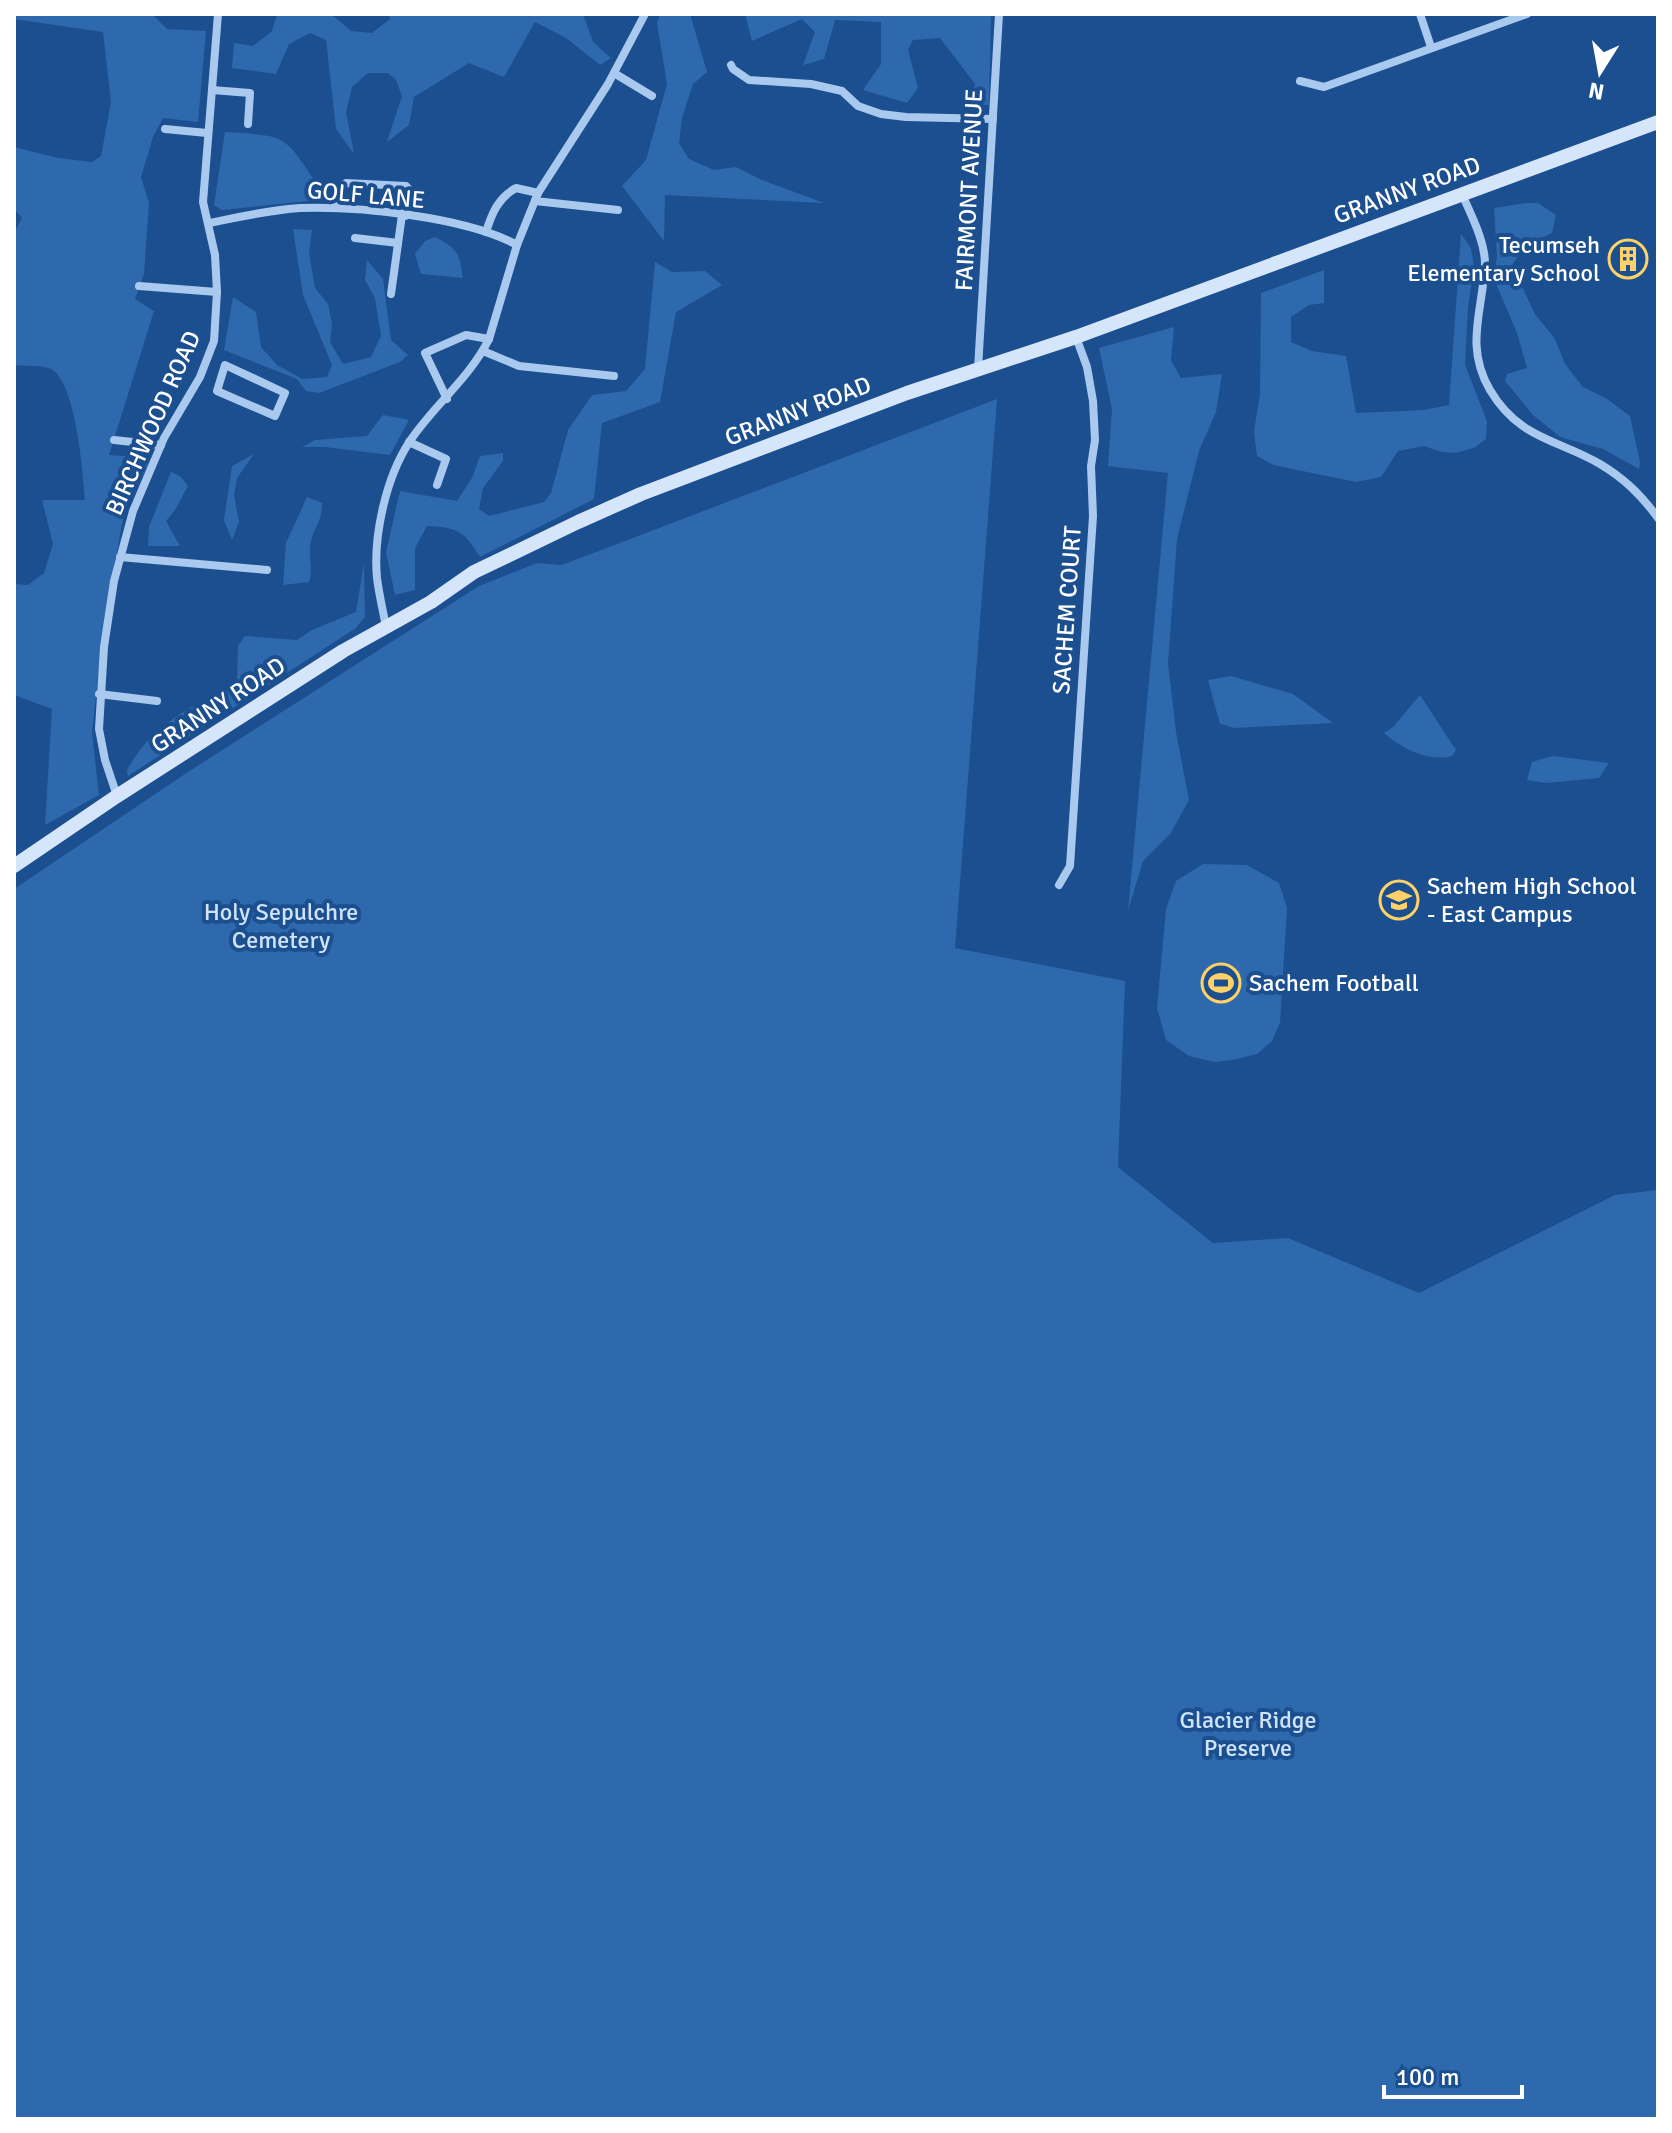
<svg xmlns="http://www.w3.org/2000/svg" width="1672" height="2133" viewBox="0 0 1672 2133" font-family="Signika,sans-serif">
  <rect width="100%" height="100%" fill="#1b4f8f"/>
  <g fill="#2e69ad">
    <path d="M14,14H155L154,16L167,29L206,31L198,122L163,118L153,137L141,177L149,203L144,274L135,299L154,311L109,455L152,458L124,513L103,630L92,733L99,795L45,825L52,709L14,695V584L28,585L44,573L53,544L42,500H85C83,474 76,382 51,369C42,365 24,366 14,365V233L22,218L14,209V147L58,158L92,162L101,156L111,102L103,32L14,19Z"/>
    <path d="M277,14H331L351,31L372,33L390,19L389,14H583L593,42L611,58L600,65L566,38L535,22L504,77L469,63L414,97L409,125L387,142L402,96L396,80L388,73H368L352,87L346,112L354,154L336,129L326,40L310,33L289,44L276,74L232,68L234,43L253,46L272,31Z"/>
    <path d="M660,14H690L707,72L693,84L682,118L679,143L689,159L714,170L736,167L762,180L824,203L665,195L664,241L622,186L646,160L667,84L657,23Z"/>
    <path d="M745,14H991L989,105H968L975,84L940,38L913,40L908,50L918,88L907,103L863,90L881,64V22L835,20L824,59L803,65L815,32L802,19L752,41Z"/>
    <path d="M225,132C289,136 283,134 319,187L317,200L222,210L214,205Z"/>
    <path d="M1526,203H1538L1556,215L1552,233L1525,246L1512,265L1535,314L1555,339L1565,364L1583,387L1607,399L1630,416L1640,462L1639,469L1603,449L1560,437L1533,415L1505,381L1507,374L1527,368L1517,333L1494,279L1497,256L1494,208Z"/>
    <path d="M293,229L312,230L309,253L315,288L328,304L332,324L330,342L343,364L371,357L381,336L375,298L365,280L367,260L383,279L391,340L408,355L400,362L319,393L306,391L297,379L224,350L233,297L256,312L261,347L277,365L302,379L327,377L332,365L303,295Z"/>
    <path d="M1461,234L1471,248L1474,267L1468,307L1465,365L1487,421L1486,439L1474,448L1455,453L1441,452L1424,446L1398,451L1381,477L1356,482L1273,465L1257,456L1254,431L1260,394L1261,293L1324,270V303L1309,305L1291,317V342L1312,351L1346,356L1356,413L1424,410L1449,405Z"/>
    <path d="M435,237C459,249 459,254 463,278L421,274L415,254L425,241Z"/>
    <path d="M655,262L672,272L705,271L722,285L676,312L660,402L602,423L594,499L480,557C464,531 457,527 427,526L415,548V590L395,595L386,552L400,491L457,501L472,478L480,456L503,453V461L483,488L479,509L489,516L544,502L551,493L568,430L592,395L626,391L645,369Z"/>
    <path d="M1174,327L1171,360L1181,378L1222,374L1216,412L1199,451L1177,539L1168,663L1176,732L1189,800L1170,834L1143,861L1128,911L1168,473L1108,466L1112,409L1099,348Z"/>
    <path d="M997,399L955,948L1125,981L1118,1167L1213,1243L1288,1238L1419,1293L1615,1195L1658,1190V2119H14V889L188,772L479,586L537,563L562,565Z"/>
    <path d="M383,415L409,420L390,455L325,447H302L315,440L367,436Z"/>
    <path d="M254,454L237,478L234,495L239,522L232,540L224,520L232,466Z"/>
    <path d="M171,472L180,476L188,486L175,510L166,521L180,546H148L149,527Z"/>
    <path d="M307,497L322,503C322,525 312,528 310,548C309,560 313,570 309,582L283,585L286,543Z"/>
    <path d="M364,563L365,617L356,628L128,776L127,770C154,721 190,709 237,683L238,646L245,636L297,640L312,630L356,612Z"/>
    <path d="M1231,676L1293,694L1333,723L1235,728L1220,724L1208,680Z"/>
    <path d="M1420,695L1456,750L1452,756C1427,762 1403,749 1384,733L1393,727Z"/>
    <path d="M1553,756L1609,763L1599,778L1546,783L1527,780L1532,762Z"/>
    <path d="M1203,864L1247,865L1279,883L1287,908L1280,1023L1272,1041L1257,1054L1233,1060L1214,1062L1189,1056L1166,1040L1157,1008L1166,909L1176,881Z"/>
  </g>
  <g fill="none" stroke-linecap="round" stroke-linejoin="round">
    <g stroke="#a9c9ee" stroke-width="8">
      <path d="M1420,14L1431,47"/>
      <path d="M731,65L733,69L749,80L811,84L842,91L858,106L881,114L906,117L993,119"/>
      <path d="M614,73L652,96"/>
      <path d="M1300,81L1324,87L1527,14"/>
      <path d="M212,90L250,93L248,124"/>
      <path d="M165,129L207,133"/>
      <path d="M1462,194C1471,215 1485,241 1485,264C1483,310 1464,346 1490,390C1519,439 1557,439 1600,464C1625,479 1641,495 1658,518"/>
      <path d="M535,201L618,210"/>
      <path d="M334,208L338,190L346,183L406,186L408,188L405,216"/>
      <path d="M209,223C239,217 269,210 300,208C359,206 466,217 517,245"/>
      <path d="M486,232C492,213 498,198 516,188L538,193"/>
      <path d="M355,238L398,243"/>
      <path d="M139,286L217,292"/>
      <path d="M391,294L402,215"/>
      <path d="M483,351L519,366L614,376"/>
      <path d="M225,365L285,393L275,416L217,391Z"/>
      <path d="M978,369L999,14"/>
      <path d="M447,399L425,353L466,335L489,339"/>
      <path d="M114,440L161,445"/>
      <path d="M409,442L446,459L437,485"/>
      <path d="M120,557L267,570"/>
      <path d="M386,627C383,611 379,594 377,578C373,536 386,477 410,441C434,405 469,379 489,339L517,245L538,193L608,84L645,14"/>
      <path d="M99,694L157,701"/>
      <path d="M117,796L105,760L99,729L104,647L114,581L133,511L164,438L200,377L214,341L217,292L215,255L203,202L218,14"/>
      <path d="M1059,885L1070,866L1093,516L1091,466L1095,440L1093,401L1087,367L1076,337"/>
    </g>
    <path stroke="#d6e6fa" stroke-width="14" d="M14,866L117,796L343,651L431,602L474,572L578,522L641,494L907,393L1076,337L1658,122"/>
  </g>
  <defs>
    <symbol id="building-ring" viewBox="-11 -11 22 22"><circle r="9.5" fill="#1b4f8f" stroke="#ffd166" stroke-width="1.5"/><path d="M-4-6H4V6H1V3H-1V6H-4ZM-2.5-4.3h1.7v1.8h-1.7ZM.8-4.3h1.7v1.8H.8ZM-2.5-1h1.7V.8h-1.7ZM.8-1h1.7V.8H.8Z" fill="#ffd166"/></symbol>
    <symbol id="school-ring" viewBox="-11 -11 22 22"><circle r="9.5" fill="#1b4f8f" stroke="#ffd166" stroke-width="1.5"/><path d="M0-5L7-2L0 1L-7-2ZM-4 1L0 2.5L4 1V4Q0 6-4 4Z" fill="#ffd166"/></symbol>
    <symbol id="stadium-ring" viewBox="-11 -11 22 22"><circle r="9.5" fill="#1b4f8f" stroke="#ffd166" stroke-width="1.5"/><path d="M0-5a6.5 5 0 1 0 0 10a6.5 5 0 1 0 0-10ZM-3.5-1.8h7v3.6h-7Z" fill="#ffd166"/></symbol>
  </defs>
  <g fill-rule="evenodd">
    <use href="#building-ring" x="1606" y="237" width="44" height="44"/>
    <use href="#school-ring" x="1377" y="878" width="44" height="44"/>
    <use href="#stadium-ring" x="1199" y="961" width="44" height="44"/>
  </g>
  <g text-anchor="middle" stroke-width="8" stroke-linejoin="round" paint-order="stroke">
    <g font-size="24" fill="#fff" stroke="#1b4f8f">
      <text transform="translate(969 190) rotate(-87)" y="8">FAIRMONT AVENUE</text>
      <text transform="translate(1407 190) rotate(-20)" y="8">GRANNY ROAD</text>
      <text transform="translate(366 195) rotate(5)" y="8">GOLF LANE</text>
      <text transform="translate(798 411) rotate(-21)" y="8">GRANNY ROAD</text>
      <text transform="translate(153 423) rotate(-66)" y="8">BIRCHWOOD ROAD</text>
      <text transform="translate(1067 610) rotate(-86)" y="8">SACHEM COURT</text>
      <text transform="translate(218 705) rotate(-33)" y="8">GRANNY ROAD</text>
    </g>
    <g font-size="24" fill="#fff" stroke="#1b4f8f" text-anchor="start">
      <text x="1600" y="253" text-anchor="end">Tecumseh<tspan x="1600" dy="28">Elementary School</tspan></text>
      <text x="1427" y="894">Sachem High School<tspan x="1427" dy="28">- East Campus</tspan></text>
      <text x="1249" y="991">Sachem Football</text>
    </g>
    <g font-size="24" fill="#cfe3fa" stroke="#1b4f8f">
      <text x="281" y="920">Holy Sepulchre<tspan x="281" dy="28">Cemetery</tspan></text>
      <text x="1248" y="1728">Glacier Ridge<tspan x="1248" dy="28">Preserve</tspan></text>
    </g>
  </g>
  <rect width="1672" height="2133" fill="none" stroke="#ffffff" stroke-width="32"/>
  <g transform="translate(1600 72) rotate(191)" stroke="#1b4f8f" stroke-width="6" paint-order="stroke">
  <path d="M0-6L14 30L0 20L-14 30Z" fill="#ffffff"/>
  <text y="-12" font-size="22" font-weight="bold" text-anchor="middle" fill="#ffffff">N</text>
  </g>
  <path d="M1384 2085v12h138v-12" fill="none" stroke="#ffffff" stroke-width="4"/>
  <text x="1396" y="2085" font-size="24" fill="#ffffff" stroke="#1b4f8f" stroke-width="6" paint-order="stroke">100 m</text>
</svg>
